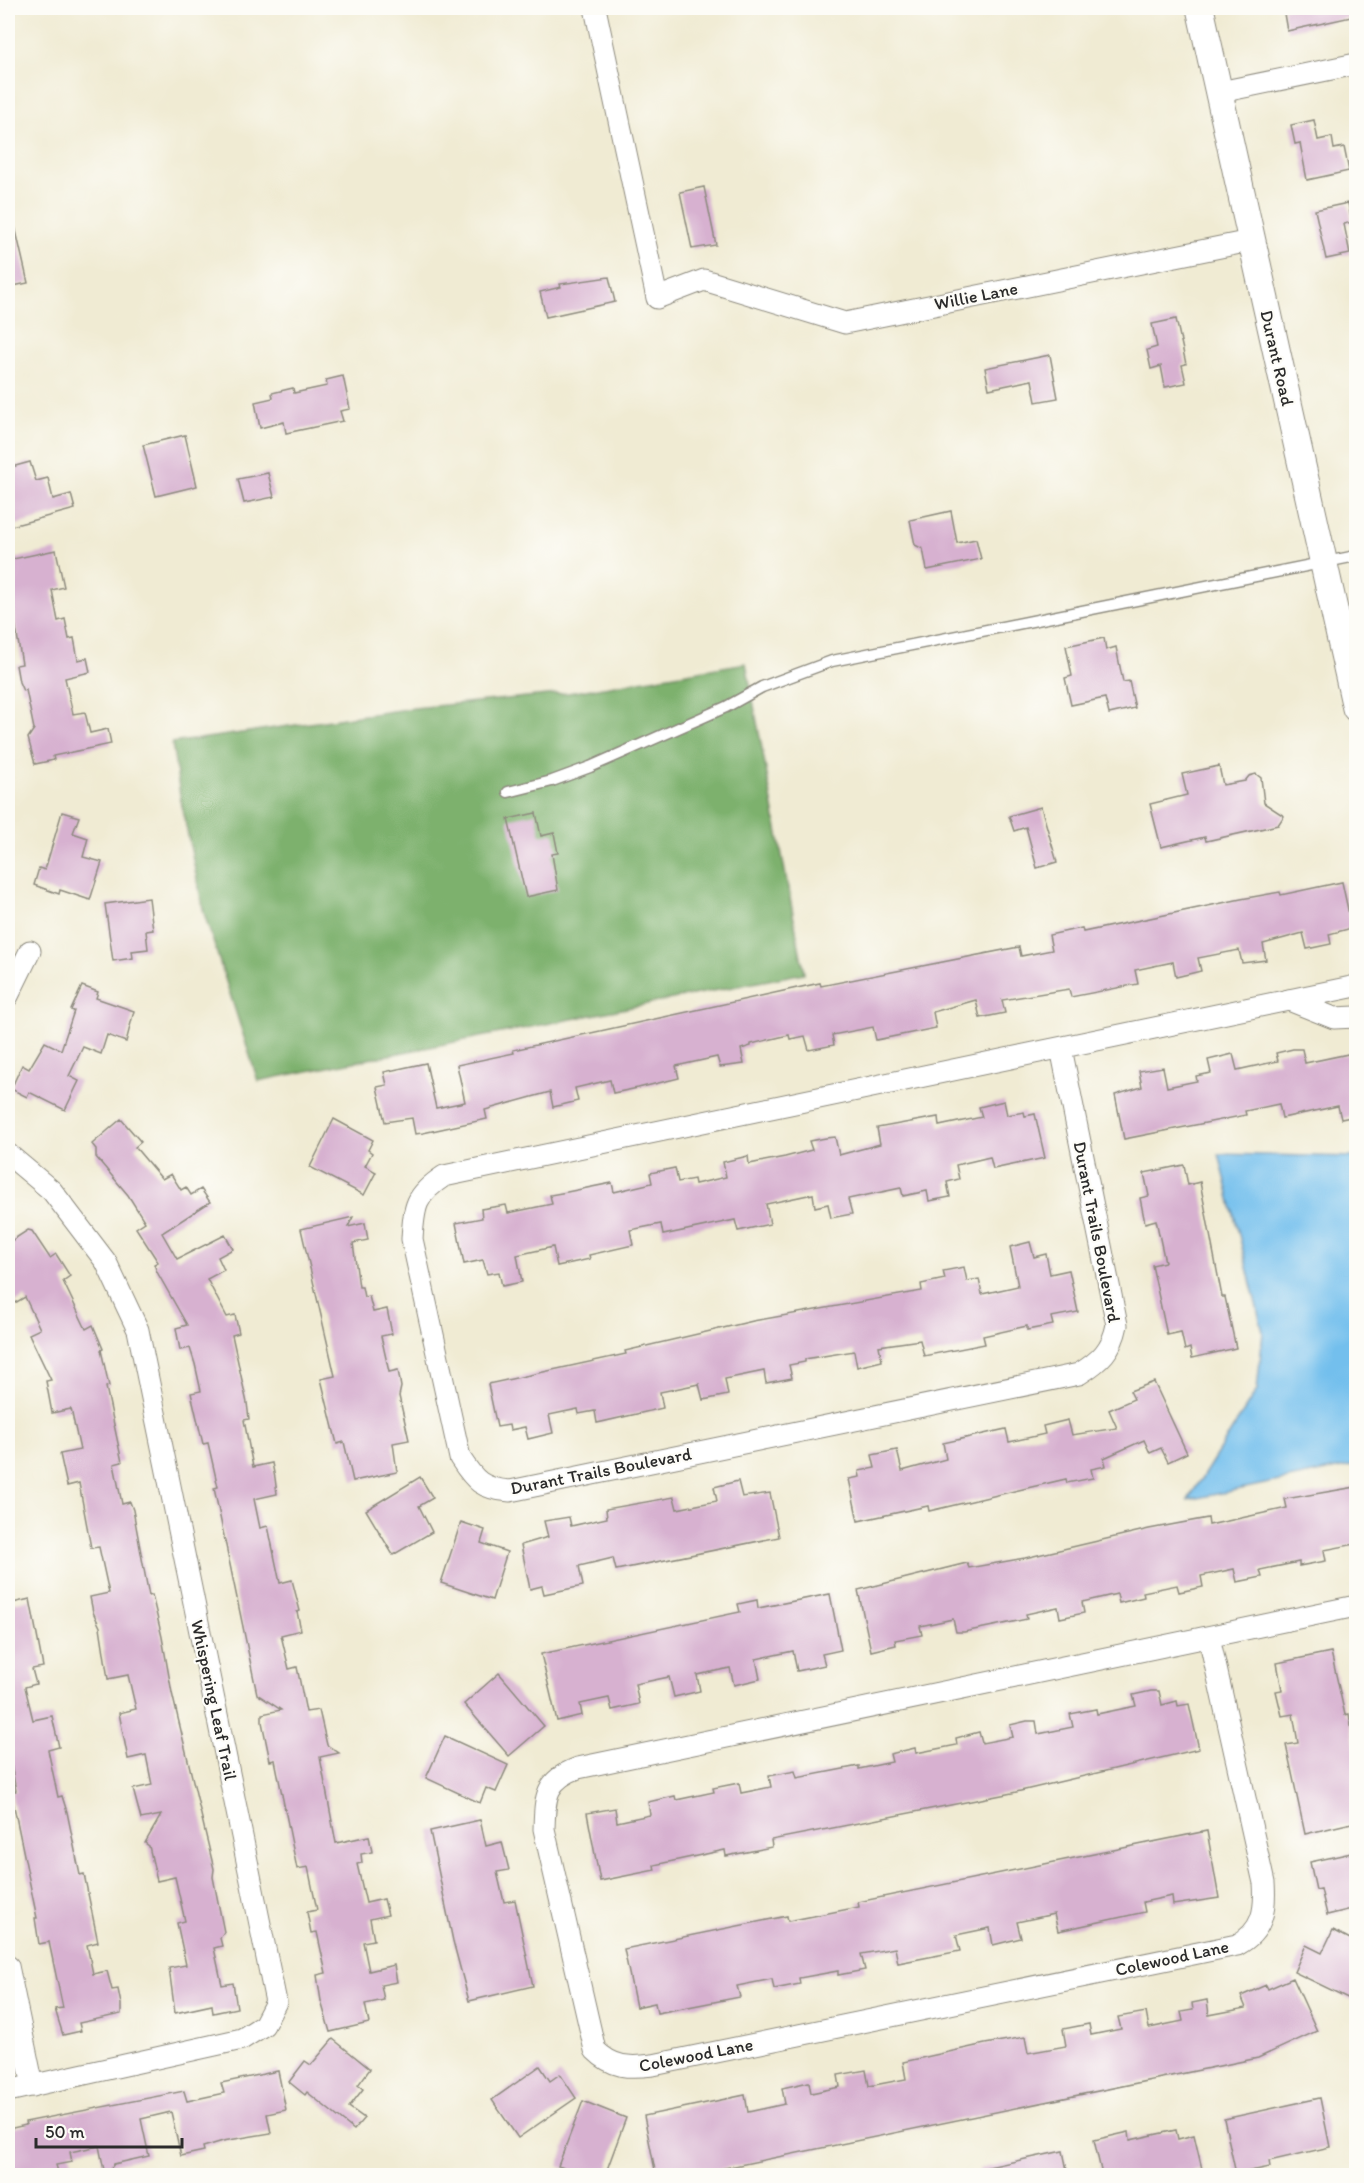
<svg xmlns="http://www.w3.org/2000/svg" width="1364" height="2183" viewBox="0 0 1364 2183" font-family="Itim,sans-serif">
  <rect width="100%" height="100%" fill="#fdfcf7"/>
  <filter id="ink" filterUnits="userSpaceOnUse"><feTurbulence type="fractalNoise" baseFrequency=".0167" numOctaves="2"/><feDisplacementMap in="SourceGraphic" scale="12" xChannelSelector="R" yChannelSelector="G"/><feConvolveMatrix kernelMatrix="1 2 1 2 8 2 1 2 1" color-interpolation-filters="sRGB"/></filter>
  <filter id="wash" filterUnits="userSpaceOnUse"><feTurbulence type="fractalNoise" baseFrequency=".008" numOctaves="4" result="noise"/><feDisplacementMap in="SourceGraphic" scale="24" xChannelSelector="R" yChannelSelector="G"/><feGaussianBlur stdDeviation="1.35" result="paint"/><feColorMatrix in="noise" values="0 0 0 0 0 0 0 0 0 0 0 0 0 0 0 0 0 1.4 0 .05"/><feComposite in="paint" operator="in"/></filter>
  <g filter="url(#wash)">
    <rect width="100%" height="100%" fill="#f0ebd3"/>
    <path fill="#7db16d" stroke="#546e4c" stroke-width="1.5" d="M746,663L804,973L258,1081L204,913L181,801L172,743L414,708L568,693Z"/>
    <path fill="#73bfed" stroke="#4f758c" stroke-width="1.5" d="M1219,1154L1356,1157V1465L1188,1500L1257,1390L1263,1332Z"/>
    <g id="blocks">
      <g fill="#d7b1d0">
        <path d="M1283,8H1356V16L1287,31Z"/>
        <path d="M1314,120L1318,140L1332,137L1334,149L1344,147L1349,171L1307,180L1300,143L1295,144L1291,125Z"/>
        <path d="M704,187L716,245L692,249L680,192Z"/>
        <path d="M1348,203L1352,222L1344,224L1350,254L1326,259L1315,210Z"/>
        <path d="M14,222L28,283L8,287V223Z"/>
        <path d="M609,277L615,302L546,317L540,292L561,287L560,284Z"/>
        <path d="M1176,319L1186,364L1182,365L1186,383L1165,387L1161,366L1151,369L1147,350L1157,347L1152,324Z"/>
        <path d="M1050,355L1058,398L1036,402L1032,380L989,389L985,368Z"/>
        <path d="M343,376L350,409L340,411L343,421L286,433L284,422L260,428L255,402L273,398L272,393L293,388L294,393L327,386L326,380Z"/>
        <path d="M185,435L197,486L156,496L143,445Z"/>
        <path d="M30,462L36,481L48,478L53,499L71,494L75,509L8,527V468Z"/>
        <path d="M268,473L274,497L244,503L238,479Z"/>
        <path d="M951,511L957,543L976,539L981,559L927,570L923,549L915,545L910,520Z"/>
        <path d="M56,550L64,587L52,590L58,621L65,619L69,639L74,638L78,660L87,658L90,672L65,678L73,714L85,712L90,733L108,729L111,744L53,756L54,760L35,764L28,738L34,729L26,690L23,691L19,682L16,665L22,664L8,582V560Z"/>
        <path d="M1104,638L1106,650L1116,647L1123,682L1129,681L1135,708L1109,714L1105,698L1071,705L1065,678L1072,676L1066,646Z"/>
        <path d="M1219,766L1223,785L1245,781L1249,776L1256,774L1261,778L1264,803L1284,816L1278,825L1206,841L1205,837L1161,847L1150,804L1187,795L1182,774Z"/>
        <path d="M1041,807L1057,862L1037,868L1026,827L1014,831L1009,816Z"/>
        <path d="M62,812L79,817L73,833L88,838L83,857L102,862L90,900L60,890L59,894L34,885L39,868L45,870Z"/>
        <path d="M536,813L541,836L554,833L558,853L552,854L558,890L526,897L508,819Z"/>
        <path d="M1342,882L1352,928L1329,934L1331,944L1307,949L1303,933L1263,944L1266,960L1242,963L1239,950L1198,958L1201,971L1176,977L1173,962L1135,970L1138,984L1071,997L1069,989L1002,1000L1005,1013L980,1018L976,1000L933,1012L936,1028L876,1040L873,1027L832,1035L834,1045L809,1050L805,1036L790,1039L789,1035L751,1044V1046L741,1049L744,1064L720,1067L717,1057L676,1066L679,1078L638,1088L613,1093L610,1080L575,1088L578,1101L553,1107L550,1092L485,1110L487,1119L423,1133L415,1134L412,1118L385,1122L377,1087L387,1085L384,1072L426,1063L436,1108L465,1102L457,1065L514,1053L513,1050L820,983L821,986L1019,947L1021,956L1052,950L1049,935L1082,928L1083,932L1241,899L1280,892L1281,895Z"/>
        <path d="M149,898L153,930L146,931L148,949L132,951L133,958L113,961L105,904Z"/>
        <path d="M82,986L98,992L96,998L134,1011L126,1042L107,1035L101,1054L83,1047L69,1076L79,1081L65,1110L29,1092L27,1097L11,1089L22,1065L29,1069L45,1042L61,1050L74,1011L71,1010Z"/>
        <path d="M1293,1049H1302L1305,1063L1353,1053L1356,1070V1116L1341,1119L1338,1106L1282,1118L1279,1104L1245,1111L1246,1115L1124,1139L1115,1095L1142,1087L1139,1071L1163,1067L1167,1087L1197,1081L1196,1076L1211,1073L1208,1060L1233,1054L1237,1070L1278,1061L1276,1053Z"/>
        <path d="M1004,1101L1007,1115L1024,1112L1025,1116L1035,1114L1045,1158L993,1169L990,1157L956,1165L959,1179L947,1182L950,1197L929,1201L927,1191L903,1196L901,1188L848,1199L852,1214L831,1218L828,1204L815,1207L813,1194L766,1204L770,1224L738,1231L735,1220L663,1235L661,1224L630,1230L633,1245L589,1255L590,1259L557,1266L553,1247L517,1255L522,1282L502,1286L499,1272L487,1274L483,1260L464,1264L456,1223L482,1218L481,1209L506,1205L508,1213L552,1204L550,1195L567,1192L612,1183L614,1192L652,1183L650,1173L675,1168L678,1182L694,1179L695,1184L726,1177L723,1162L748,1156L749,1164L785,1157L812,1150L809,1141L826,1138L835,1137L839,1155L880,1144L877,1128L938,1117L939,1126L982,1117L979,1107Z"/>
        <path d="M121,1119L141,1142L135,1147L162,1179L171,1174L181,1190L186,1187L191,1195L201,1189L210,1202L162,1233L177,1259L225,1235L233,1249L218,1257L224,1270L207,1279L227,1317L235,1315L239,1333L232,1335L247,1403L249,1419L244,1420L253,1467L272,1463L275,1478L277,1494L254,1499L260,1528L268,1526L280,1583L292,1580L300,1611L297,1612L301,1630L281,1635L289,1669L297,1667L306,1712L319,1710L327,1745L339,1753L320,1757L336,1843L369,1836L372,1852L361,1854L362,1863L357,1864L366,1903L384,1899L388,1915L370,1919L374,1940L363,1942L369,1971L394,1965L397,1982L381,1985L384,2000L365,2004L369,2023L330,2032L321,2001L317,1975L326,1973L317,1932L311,1933L307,1912L317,1910L308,1867L297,1869L275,1760L270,1761L262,1722V1714L281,1710L257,1694L214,1488L218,1487L208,1443L203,1444L191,1393L201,1391L195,1364L190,1348L180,1350L176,1328L187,1325L157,1272L154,1264L158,1262L136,1228L145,1222L128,1195L96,1157V1149L92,1144Z"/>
        <path d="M334,1119L373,1140L368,1150L372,1153L365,1166L376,1172L364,1195L310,1167Z"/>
        <path d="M1184,1165L1188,1185L1200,1182L1222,1297H1225L1236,1348L1192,1358L1190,1348L1185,1350L1181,1332L1167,1335L1152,1265L1165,1262L1156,1220L1145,1223L1140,1198L1149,1196L1144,1173Z"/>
        <path d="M353,1217L348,1227L365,1223L368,1240L353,1243L359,1287H362L364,1297L369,1296L373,1312L387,1309L392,1334L381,1336L389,1372L398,1370L401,1387L399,1396L409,1440L393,1443L397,1472L353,1481L344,1442L337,1444L321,1379L335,1376L301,1229Z"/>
        <path d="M28,1230L32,1231L50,1258L56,1254L70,1276L63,1281L86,1329L93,1325L103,1349L101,1350L109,1386L106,1387L122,1462L114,1464L122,1504L130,1502L133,1510L149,1596L152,1595L162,1637L172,1693L214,1869L213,1877L224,1932L220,1938L222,1946L214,1948L222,1985L233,1983L237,2008L213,2013L212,2005L175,2013L169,1968L186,1965L177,1923L185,1921L175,1877L157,1881L149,1846L145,1843L161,1815L141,1819L133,1789L152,1785L146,1755L128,1759L119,1713L136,1709L128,1675L108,1679L100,1627L93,1612L90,1597L109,1593L99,1547L91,1548L79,1483L67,1486L60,1454L80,1450L71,1409L52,1413L46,1381L51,1380L29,1334L40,1329L25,1297L15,1303L8,1292V1243Z"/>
        <path d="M1030,1242L1034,1257L1046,1254L1050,1274L1069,1270L1078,1312L1051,1317L1053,1325L1027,1330V1326L983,1336L985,1344L924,1356L920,1340L879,1346L882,1361L857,1367L854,1351L805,1359V1362L789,1365L792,1378L766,1383L764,1371L725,1379L728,1395L703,1400L699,1384L660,1392L663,1408L597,1423L595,1411L579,1414L578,1409L549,1415L553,1433L528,1439L525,1427L510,1430L509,1425L497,1427L488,1384L626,1354L625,1351L753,1321L922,1291L921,1284L945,1279L943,1271L964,1267L967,1281L979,1279L982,1294L1018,1286L1010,1247Z"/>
        <path d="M1154,1382L1187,1453L1168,1462L1161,1448L1150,1453L1144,1440L1104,1458L1106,1466L1091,1469L1093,1478L1067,1483L1066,1479L929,1511L928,1506L858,1521L849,1479L860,1477L859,1471L875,1468L872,1455L897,1450L902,1471L946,1459L943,1443L1006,1429L1009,1442L1045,1434L1043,1426L1068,1420L1072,1435L1117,1428L1109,1410L1134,1399L1130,1391Z"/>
        <path d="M420,1477L433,1498L419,1506L432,1532L393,1555L366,1510Z"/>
        <path d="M738,1481L742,1497L770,1493L779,1537L616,1570L613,1558L579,1566L583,1586L544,1594L542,1586L530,1589L521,1545L548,1537L544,1521L569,1517L571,1526L607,1518L606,1509L674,1497L677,1509L717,1501L714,1487Z"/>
        <path d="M1356,1487V1544L1324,1550L1326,1561L1299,1566V1562L1260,1570L1262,1577L1237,1582L1234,1569L1201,1576L1203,1587L1179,1592L1177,1585L1143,1592L1144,1597L1119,1603L1117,1594L1082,1602L1084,1613L1060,1618L1058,1607L1026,1614L1027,1619L964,1632H956L953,1619L920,1626L922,1635L895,1640L896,1645L871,1651L858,1590L967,1563L969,1568L1025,1558L1149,1529L1208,1518L1209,1525L1287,1508L1285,1499Z"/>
        <path d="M461,1522L485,1530L481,1543L507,1552L492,1600L441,1583Z"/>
        <path d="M830,1594L841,1650L822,1654L825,1665L797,1671L793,1651L756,1659L760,1679L734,1685L730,1668L697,1675L700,1691L674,1697L669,1677L635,1684L639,1704L612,1710L609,1698L580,1704L582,1715L557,1721L541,1654L740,1612L738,1604L757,1600L758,1608Z"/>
        <path d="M30,1599L43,1667L32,1669L36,1684L25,1687L33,1720L52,1716L59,1747L48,1750L58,1797L62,1796L67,1812L80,1875L84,1874L98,1942L87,1945L93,1974L107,1971L112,1990L118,1989L121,2004V2014L79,2023L81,2031L63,2035L55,2009L63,2008L49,1942L39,1944L35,1918H37L11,1792L16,1791L8,1748V1604Z"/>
        <path d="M1331,1652L1345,1715L1349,1714L1356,1754V1822L1305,1834L1286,1745L1298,1743L1293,1714L1282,1716L1276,1691L1282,1690L1277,1663Z"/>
        <path d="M499,1673L544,1726L509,1756L464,1704Z"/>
        <path d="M1151,1691H1159L1162,1705L1177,1701L1178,1706L1189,1704L1199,1749L1012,1793L771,1840L772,1847L726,1856L725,1850L654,1865L655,1870L600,1881L587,1813L615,1808L617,1822L650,1815L648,1802L675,1796L676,1800L714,1792L713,1788L739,1783L741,1793L771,1787L769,1776L795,1771L797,1778L859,1766V1769L892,1762L890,1754L915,1748L916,1753L957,1745L956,1738L979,1732L982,1743L1013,1737L1010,1725L1027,1721H1036L1038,1734L1073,1727L1070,1714L1096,1709L1097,1714L1136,1706L1133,1695Z"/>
        <path d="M445,1736L508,1765L496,1792L486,1788L480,1803L426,1778Z"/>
        <path d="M480,1820L486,1846L502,1842L509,1870L497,1872L504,1902L515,1900L533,1986L469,2001L453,1941L430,1831Z"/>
        <path d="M1207,1831L1219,1898L1173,1905L1172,1896L1143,1902L1145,1912L1058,1931L1054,1914L1017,1922L1021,1938L993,1945L990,1928L956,1935L960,1951L898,1963L895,1948L861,1954L865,1970L838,1975V1971L799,1978L800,1984L774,1989L772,1979L737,1986L740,1997L657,2013L655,2003L636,2007L624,1949L787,1916L788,1921L859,1907L858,1902Z"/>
        <path d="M1356,1852V1908L1327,1915L1321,1889L1316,1890L1310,1862Z"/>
        <path d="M1333,1930L1356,1942V2002L1294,1972L1306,1945L1322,1953Z"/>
        <path d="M1293,1978L1317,2031L1258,2058L691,2175H656L644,2116L745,2095L748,2112L785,2104L782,2088L809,2082L811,2093L840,2087L838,2075L866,2070L869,2086L906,2079L903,2062L985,2044L1025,2037L1028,2053L1066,2046L1063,2029L1089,2024L1091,2035L1121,2029L1118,2017L1146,2012L1149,2028L1183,2021L1181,2012L1193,2010L1192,2003L1207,2000L1209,2015L1246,2008L1241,1996L1266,1985L1268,1989Z"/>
        <path d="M333,2039L370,2069L358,2085L363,2089L349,2107L364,2118L354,2130L307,2092L305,2095L289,2082L305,2061L311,2065Z"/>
        <path d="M540,2066L550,2081L560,2074L576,2098L518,2138L492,2100Z"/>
        <path d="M278,2071L286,2110L267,2114L271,2133L223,2141L203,2147L204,2151L181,2156L171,2112L141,2119L149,2156L114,2164L105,2175L99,2146L70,2152L72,2162L56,2165L59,2175H8V2129L26,2125L25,2122L184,2091L187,2101L224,2093L221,2083Z"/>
        <path d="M1320,2098L1330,2147L1269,2161L1270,2167L1236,2174L1224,2119Z"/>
        <path d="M583,2101L626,2118L605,2175H584L558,2166Z"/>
        <path d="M1176,2130L1178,2139L1194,2135L1202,2169L1191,2171L1192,2175H1102L1094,2140L1129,2132L1130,2140Z"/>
        <path d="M1063,2151L1068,2175H980L979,2169Z"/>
      </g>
    </g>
  </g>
  <g filter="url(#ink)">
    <use href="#blocks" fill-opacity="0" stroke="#8e8b7f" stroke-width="1.5"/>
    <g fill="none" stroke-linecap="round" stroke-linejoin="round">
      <defs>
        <path id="service" d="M508,792L552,781L590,767L726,707L762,687L832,661L1356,556"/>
        <g id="minor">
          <path d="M595,8L657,298L704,280L845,323L1250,241"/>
          <path d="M1220,92L1356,64"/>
          <path d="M8,996L30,951"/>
          <path d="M1289,1000L1334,1018L1356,1017"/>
          <path d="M1061,1048L1117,1325C1112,1350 1100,1361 1079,1374L510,1491C482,1489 475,1481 460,1458L412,1239C414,1206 415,1195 444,1176L1356,986"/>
          <path d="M8,1154L52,1191L106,1262L138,1330L276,2002L264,2025L242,2039L8,2091"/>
          <path d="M1209,1637L1264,1883C1266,1910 1263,1931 1237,1945L653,2065C629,2068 613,2068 595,2050L544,1829C545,1797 545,1780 578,1768L1327,1612L1356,1606"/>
          <path d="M8,1966L33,2086"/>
        </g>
        <path id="tertiary" d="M1200,8L1356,708"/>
      </defs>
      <use href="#service" stroke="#8e8b7f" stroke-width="13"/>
      <use href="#minor" stroke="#8e8b7f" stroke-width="23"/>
      <use href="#tertiary" stroke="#8e8b7f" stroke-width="29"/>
      <use href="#service" stroke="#fff" stroke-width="10"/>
      <use href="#minor" stroke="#fff" stroke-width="21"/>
      <use href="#tertiary" stroke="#fff" stroke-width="27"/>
    </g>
  </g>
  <g text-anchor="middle" stroke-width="4.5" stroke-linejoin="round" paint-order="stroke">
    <g font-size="18" fill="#2b2b2b" stroke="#fdfcf7">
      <text transform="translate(976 296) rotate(-11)" y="6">Willie Lane</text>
      <text transform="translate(1277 358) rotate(77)" y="6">Durant Road</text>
      <text transform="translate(1097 1232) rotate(79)" y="6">Durant Trails Boulevard</text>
      <text transform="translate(601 1471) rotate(-11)" y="6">Durant Trails Boulevard</text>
      <text transform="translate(214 1700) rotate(78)" y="6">Whispering Leaf Trail</text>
      <text transform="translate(1172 1958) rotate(-12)" y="6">Colewood Lane</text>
      <text transform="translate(696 2055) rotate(-11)" y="6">Colewood Lane</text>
    </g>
  </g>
  <rect width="1364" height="2183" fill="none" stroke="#fdfcf7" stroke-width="30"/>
  <path d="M36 2138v9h146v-9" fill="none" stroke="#2b2b2b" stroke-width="3"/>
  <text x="45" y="2138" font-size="18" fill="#2b2b2b" stroke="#fdfcf7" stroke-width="4.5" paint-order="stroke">50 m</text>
</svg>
